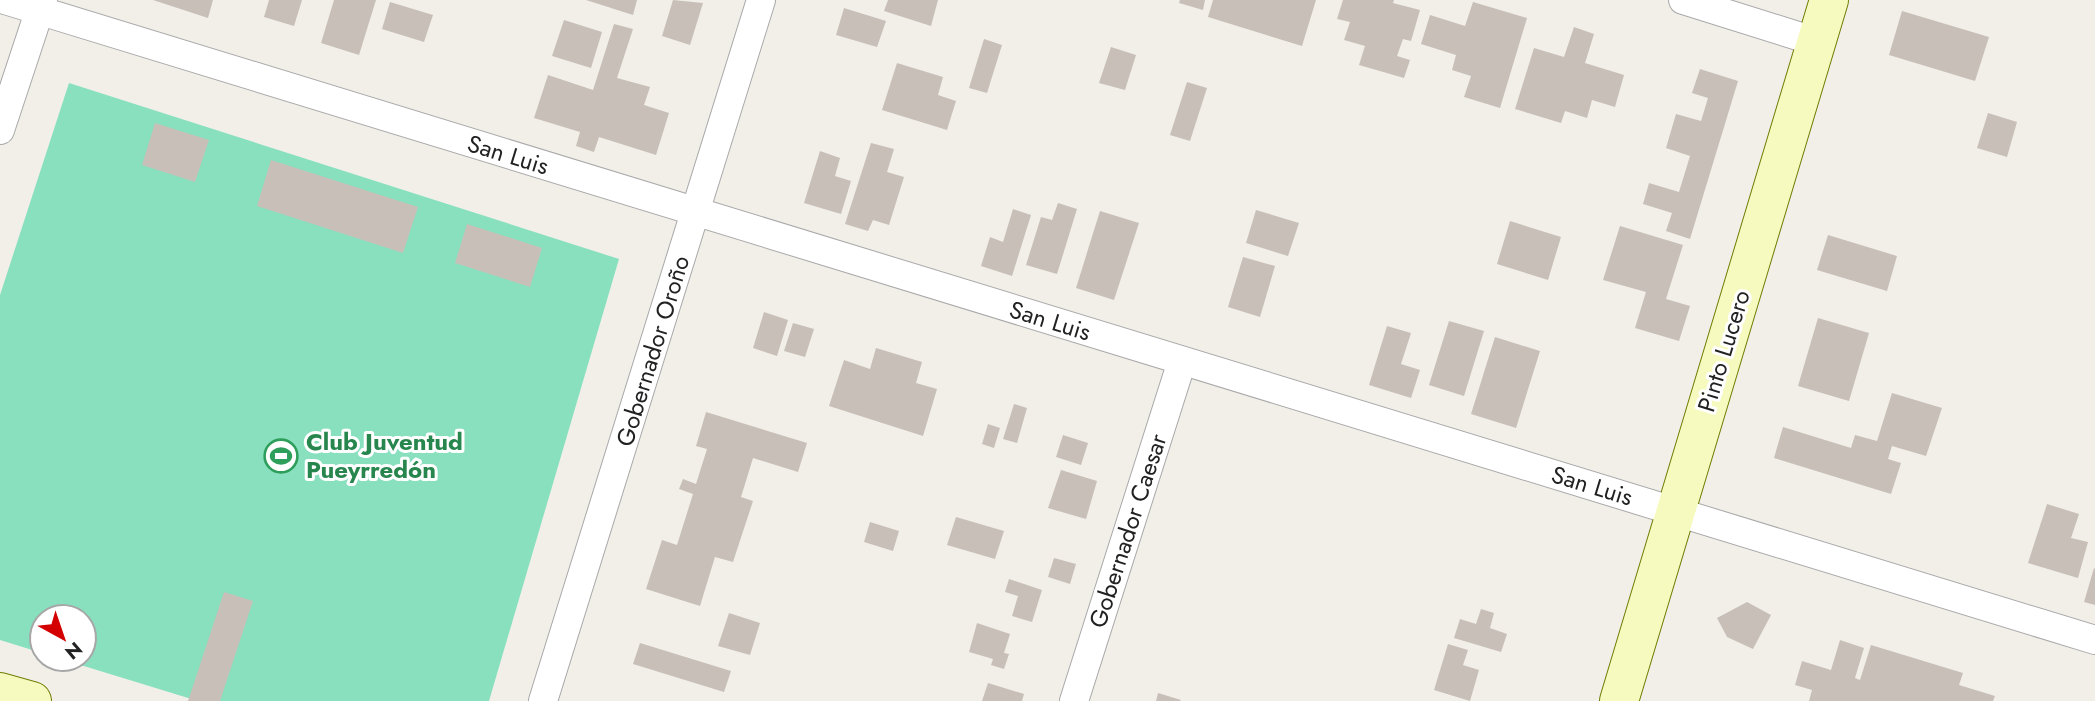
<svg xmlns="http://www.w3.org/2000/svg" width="2095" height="701" viewBox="0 0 2095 701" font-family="Jost,sans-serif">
  <rect width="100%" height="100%" fill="#f2efe9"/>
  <path fill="#88e0be" d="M69,83L619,259L489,701H198L61,659H84V617H42V653L0,640V295Z"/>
  <g fill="#c7bfb8">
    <path d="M153,0H213L208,18Z"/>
    <path d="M269,0H302L294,26L264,17Z"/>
    <path d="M334,0H376L359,55L321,43Z"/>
    <path d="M586,0H637L633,15Z"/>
    <path d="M673,0L703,3L690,45L662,36Z"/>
    <path d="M888,0H938L931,26L884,11Z"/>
    <path d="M1180,0H1205L1203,10L1179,3Z"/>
    <path d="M1213,0H1316L1302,46L1208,17Z"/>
    <path d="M1343,0H1394L1393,3L1420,10L1411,41L1403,39L1397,56L1410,60L1404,78L1359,65L1365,46L1344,40L1350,22L1337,19Z"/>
    <path d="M390,2L433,15L424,42L382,29Z"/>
    <path d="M1473,2L1527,18L1500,108L1464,97L1471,76L1452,70L1456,55L1421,44L1430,15L1465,26Z"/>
    <path d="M844,8L886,21L877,47L836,35Z"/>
    <path d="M1902,11L1989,37L1975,81L1889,55Z"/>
    <path d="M564,20L602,32L591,68L552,56Z"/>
    <path d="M614,24L633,29L617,78L650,87L644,105L669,113L656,155L599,137L594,152L576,146L580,132L534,118L548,75L593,90Z"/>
    <path d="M1574,27L1594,34L1585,63L1624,75L1615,107L1592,100L1587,118L1565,111L1561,123L1515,109L1534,48L1564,57Z"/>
    <path d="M984,39L1002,45L987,93L969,88Z"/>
    <path d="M1111,47L1136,55L1125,90L1099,83Z"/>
    <path d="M897,63L943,77L938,95L956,101L947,130L882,110Z"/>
    <path d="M1700,69L1738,81L1690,239L1666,231L1672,213L1643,204L1649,183L1679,192L1690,156L1666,148L1676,114L1701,121L1708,98L1692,93Z"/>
    <path d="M1187,82L1207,88L1190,141L1170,135Z"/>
    <path d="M1988,113L2017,122L2007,157L1977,148Z"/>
    <path d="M155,123L209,140L195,182L142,165Z"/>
    <path d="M871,143L894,149L887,172L904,177L889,225L873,220L868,231L845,224Z"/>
    <path d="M820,151L840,158L835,176L851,181L841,214L804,203Z"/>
    <path d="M271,160L418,207L403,253L257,206Z"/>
    <path d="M1058,203L1077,209L1057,274L1026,265L1041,217L1052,220Z"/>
    <path d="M1013,209L1031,215L1012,276L981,266L990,237L1003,242Z"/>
    <path d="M1256,210L1299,223L1288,256L1246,243Z"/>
    <path d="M1100,211L1139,223L1114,300L1076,288Z"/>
    <path d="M1510,221L1561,237L1548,280L1497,264Z"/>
    <path d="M467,224L542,248L530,287L455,263Z"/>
    <path d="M1620,226L1683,245L1666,299L1690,306L1679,341L1635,328L1646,292L1603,280Z"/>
    <path d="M1828,235L1897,256L1887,291L1817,270Z"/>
    <path d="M1243,257L1275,266L1260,317L1228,307Z"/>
    <path d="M764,312L788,320L777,356L753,348Z"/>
    <path d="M1818,318L1869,333L1849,401L1798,386Z"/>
    <path d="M1449,321L1484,331L1464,396L1429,385Z"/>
    <path d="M793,323L814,329L805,357L784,351Z"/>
    <path d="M1387,326L1411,333L1401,364L1420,370L1411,398L1369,385Z"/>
    <path d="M1495,337L1540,351L1516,428L1471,414Z"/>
    <path d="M876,348L922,362L916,383L937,389L923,436L829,406L844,360L870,369Z"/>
    <path d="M1892,393L1942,408L1926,456L1892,446L1888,459L1901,463L1891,494L1774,458L1783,427L1851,448L1855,435L1877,441Z"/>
    <path d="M1014,404L1027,408L1017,443L1003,439Z"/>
    <path d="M706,412L807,443L798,472L753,458L741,497L753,501L733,562L715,557L700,606L646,589L662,540L677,545L693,494L679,489L683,479L696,484L707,449L696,446Z"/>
    <path d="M988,424L1000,428L994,448L982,444Z"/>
    <path d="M1063,435L1088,443L1081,465L1056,457Z"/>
    <path d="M1061,470L1097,481L1086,519L1048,508Z"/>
    <path d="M2047,504L2079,514L2071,538L2088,542L2078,578L2028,563Z"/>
    <path d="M956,517L1004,531L995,559L947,545Z"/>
    <path d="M870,522L899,531L893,551L864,542Z"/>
    <path d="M1054,558L1076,564L1070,584L1048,577Z"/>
    <path d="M2094,568L2095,569V605L2084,602Z"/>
    <path d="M1009,579L1042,590L1032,622L1012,616L1018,596L1005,592Z"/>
    <path d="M224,592L253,601L220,701H188Z"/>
    <path d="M1747,602L1771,615L1753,649L1727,637L1717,618Z"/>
    <path d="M1481,609L1494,613L1490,628L1507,634L1501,652L1454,638L1460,619L1476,624Z"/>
    <path d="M729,613L760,623L750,655L718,646Z"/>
    <path d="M977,623L1010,634L1004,653L1009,654L1004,669L991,665L993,659L969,652Z"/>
    <path d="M1840,640L1864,648L1855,678L1860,680L1871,645L1963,673L1959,685L1995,696L1993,701H1809L1812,690L1795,685L1802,661L1831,670Z"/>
    <path d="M640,643L731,671L724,692L633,664Z"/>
    <path d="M1448,644L1468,650L1463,665L1479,670L1470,701L1434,690Z"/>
    <path d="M988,683L1024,694L1022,701H982Z"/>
    <path d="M1158,693L1181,700L1180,701H1156Z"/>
  </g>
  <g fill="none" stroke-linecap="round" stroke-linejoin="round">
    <defs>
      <g id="street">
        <path d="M5,0L2095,640"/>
        <path d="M1683,0L1817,42"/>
        <path d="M0,130L43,0"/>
        <path d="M543,701L761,0"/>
        <path d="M1074,701L1182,361"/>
      </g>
      <g id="secondary">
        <path d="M0,692L32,701"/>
        <path d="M1619,701L1829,0"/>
      </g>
    </defs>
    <use href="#street" stroke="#a9a9a9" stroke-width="30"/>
    <use href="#secondary" stroke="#707d05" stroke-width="40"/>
    <use href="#street" stroke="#fff" stroke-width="28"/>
    <use href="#secondary" stroke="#f7fabf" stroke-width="38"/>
  </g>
  <defs>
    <symbol id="stadium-ring" viewBox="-11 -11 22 22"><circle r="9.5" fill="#fff" stroke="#2e9e5b" stroke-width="1.5"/><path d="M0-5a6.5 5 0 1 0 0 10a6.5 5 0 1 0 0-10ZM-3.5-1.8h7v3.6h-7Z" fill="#2e9e5b"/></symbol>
  </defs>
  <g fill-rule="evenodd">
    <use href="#stadium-ring" x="262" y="437" width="38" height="38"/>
  </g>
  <g text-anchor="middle" stroke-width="6" stroke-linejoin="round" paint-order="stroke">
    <g font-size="24" fill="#222" stroke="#fff">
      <text transform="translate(508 155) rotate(17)" y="8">San Luis</text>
      <text transform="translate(1050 321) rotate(17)" y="8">San Luis</text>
      <text transform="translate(653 351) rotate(-73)" y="8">Gobernador Oroño</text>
      <text transform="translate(1724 351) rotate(-73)" y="8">Pinto Lucero</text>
      <text transform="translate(1592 486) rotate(17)" y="8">San Luis</text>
      <text transform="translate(1128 531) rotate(-72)" y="8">Gobernador Caesar</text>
    </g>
    <g font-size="24" font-weight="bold" fill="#27864d" stroke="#fff" text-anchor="start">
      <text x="306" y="450">Club Juventud<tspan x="306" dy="28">Pueyrredón</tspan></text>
    </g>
  </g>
  <g transform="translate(63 638) rotate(140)"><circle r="33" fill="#ffffff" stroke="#a7a7a7" stroke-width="2"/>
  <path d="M0-5L12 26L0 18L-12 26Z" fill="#d40000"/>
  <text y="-10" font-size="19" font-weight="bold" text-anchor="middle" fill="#222222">N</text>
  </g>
</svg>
